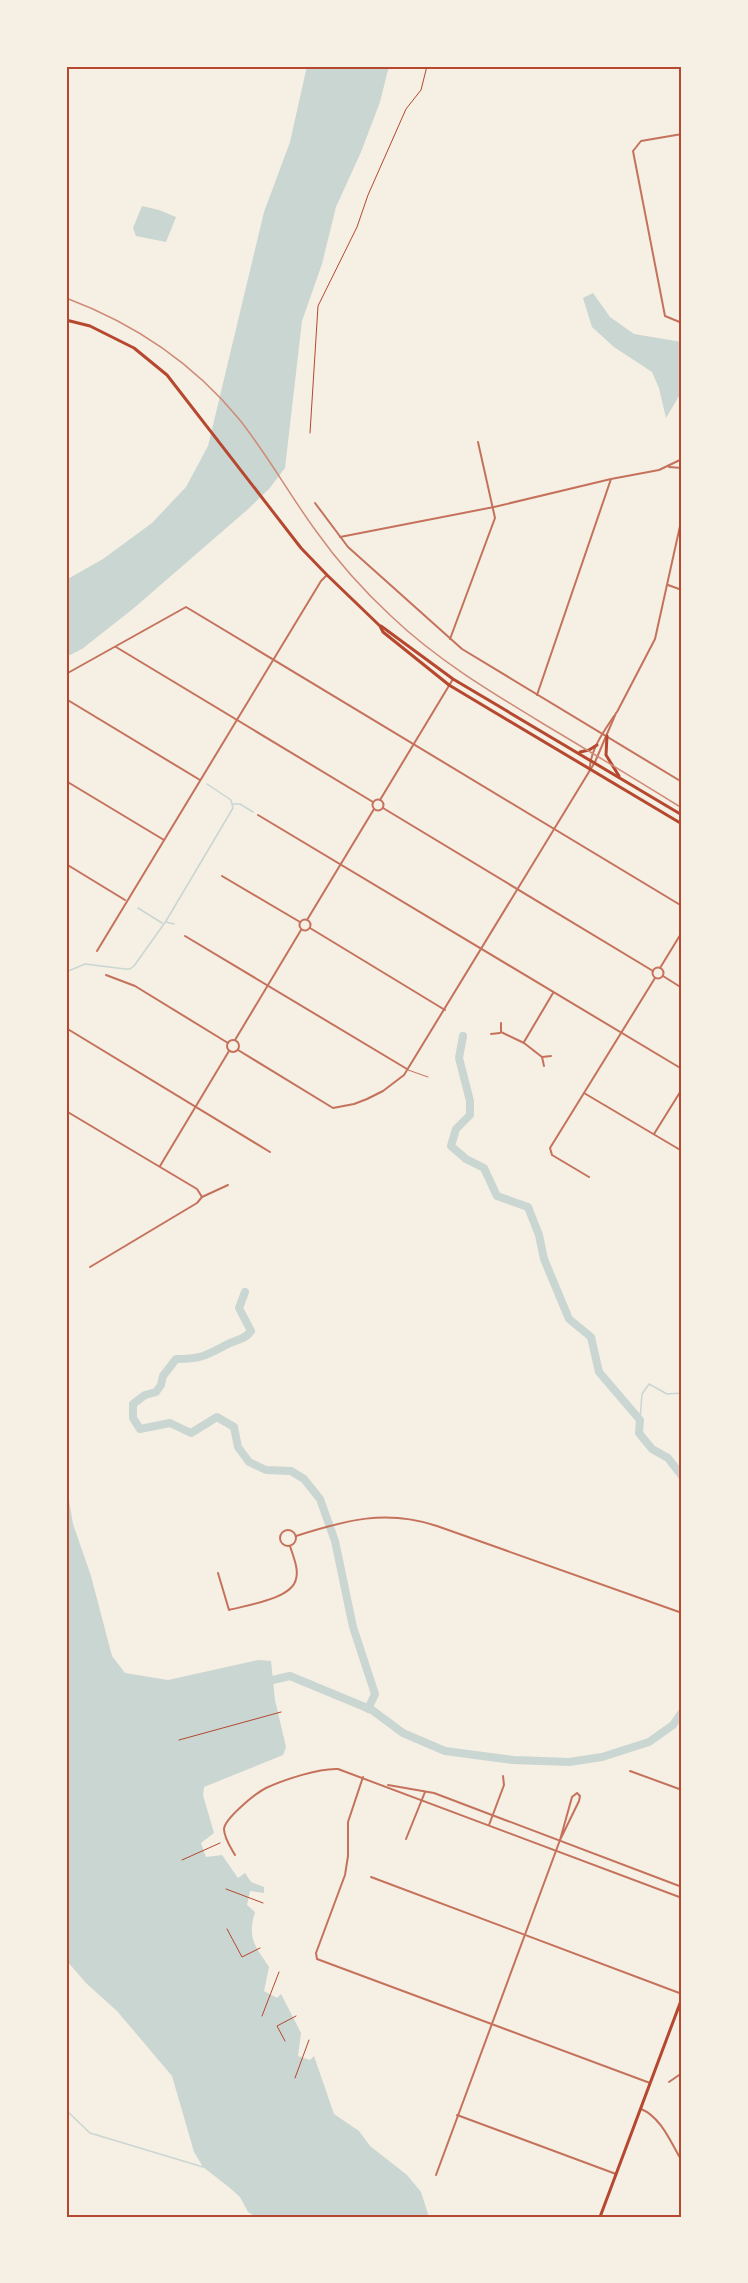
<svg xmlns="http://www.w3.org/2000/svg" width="748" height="2283" viewBox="0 0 748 2283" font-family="'Roboto Condensed',sans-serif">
  <rect width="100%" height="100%" fill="#f6efe4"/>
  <g fill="#c9d6d2">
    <path d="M307,66H389L380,102L361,152L336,207L322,264L302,321L285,468L269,489L247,510L134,608L82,649L66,657V580L103,559L152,523L186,487L208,446L264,212L290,142Z"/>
    <path d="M142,206L159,210L176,217L166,242L136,236L133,228Z"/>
    <path d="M593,293L610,317L634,334L682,342V391L666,418L659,388L652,372L614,347L592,327L583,298Z"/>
    <path d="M66,1482L73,1524L91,1576L112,1656L125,1673L168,1680L258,1660L271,1661L275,1700L286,1747L283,1755L204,1787L203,1795L214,1833L201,1843L206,1857L222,1855L238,1878L245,1873L251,1882L264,1887V1893L250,1891L247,1905L255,1912C247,1938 255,1946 269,1967L264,1991L277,1998L281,1994L301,2033L298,2056L310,2060L314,2056L334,2114L359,2131L370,2146L407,2175L421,2192L429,2217H256L248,2212L240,2197L230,2188L203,2167L194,2152L172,2076L117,2011L86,1983L66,1960Z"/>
  </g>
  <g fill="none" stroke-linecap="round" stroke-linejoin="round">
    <g stroke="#c9d6d2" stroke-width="1.5">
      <path d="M233,804H240L253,812"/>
      <path d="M138,908L162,923"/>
      <path d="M166,922L174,924"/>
      <path d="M66,972L85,964L125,969H130L134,966L166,921L233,808L231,800L207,784"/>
      <path d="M640,1420L642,1394L649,1384L667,1394L682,1393"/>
      <path d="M66,2110L90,2133L203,2167"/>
    </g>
    <g stroke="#c9d6d2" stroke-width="8">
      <path d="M463,1036L459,1058L470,1101V1115L456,1129L451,1146L466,1159L484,1168L497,1196L528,1207L539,1235L544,1259L569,1319L591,1337L599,1372L640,1420L639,1433L652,1449L668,1458L682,1476"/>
      <path d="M245,1292L239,1308L251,1331C245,1340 235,1340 226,1345C205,1356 201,1359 176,1359L163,1376L161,1385L156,1392L145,1395L133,1404V1418L140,1429L170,1423L191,1433L217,1417L234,1427L238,1447L249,1462L266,1470L291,1471L304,1479L320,1499L335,1541L353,1627L375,1694L368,1709"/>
      <path d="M264,1682L290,1676L372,1710L403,1733L445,1751L513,1760L569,1762L602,1757L649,1742L673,1725L682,1712"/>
    </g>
    <g stroke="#b5482f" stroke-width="1">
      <path d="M310,433L318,306L357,227L368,195L406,109L421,90L427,66"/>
      <path d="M179,1740L281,1712"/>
      <path d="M182,1860L220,1843"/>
      <path d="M226,1889L263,1903"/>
      <path d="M227,1929L242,1957L260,1948"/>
      <path d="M262,2016L279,1972"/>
      <path d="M285,2041L277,2026L296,2016"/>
      <path d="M295,2078L309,2040"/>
    </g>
    <path stroke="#c5725c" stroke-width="1" d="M408,1070L428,1077"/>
    <g stroke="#c5725c" stroke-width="2">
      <path d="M682,134L641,141L633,151L665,316L682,323"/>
      <path d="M669,467L682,468"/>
      <path d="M315,503L348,547L462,649L682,782"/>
      <path d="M340,537L494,507L611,479L659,470L682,459"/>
      <path d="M668,585L682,590"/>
      <path d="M450,639L495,518L478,442"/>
      <path d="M116,647L373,802"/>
      <path d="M66,674L186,607L682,906"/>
      <path d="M537,695L611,479"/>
      <path d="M66,699L200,780"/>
      <path d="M617,712L655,639L682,517"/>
      <path d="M590,767C591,749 604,731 614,716"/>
      <path d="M66,781L164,840"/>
      <circle cx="378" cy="805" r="5.5"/>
      <path d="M380,800L453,679"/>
      <path d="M383,808L653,971"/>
      <path d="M258,815L682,1069"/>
      <path d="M66,864L125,900"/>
      <path d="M222,876L300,922"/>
      <circle cx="305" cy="925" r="5.5"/>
      <path d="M307,920L374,809"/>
      <path d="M310,928L445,1010"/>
      <path d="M185,936L407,1069"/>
      <path d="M97,951L321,581L327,575"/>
      <circle cx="658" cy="973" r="5.5"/>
      <path d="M660,968L682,932"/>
      <path d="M106,975L135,986L228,1043"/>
      <path d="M663,976L682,988"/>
      <path d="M501,1023V1032L524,1043L542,1057L551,1056"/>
      <path d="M66,1028L270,1152"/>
      <path d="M491,1034L500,1033"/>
      <circle cx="233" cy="1046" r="6"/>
      <path d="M235,1040L301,930"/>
      <path d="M524,1042L553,993"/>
      <path d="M238,1050L333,1108L354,1104L367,1099L383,1091L404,1075L595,762L616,713"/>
      <path d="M542,1057L544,1066"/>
      <path d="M584,1093L682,1151"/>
      <path d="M66,1111L197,1189L202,1197"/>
      <path d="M654,1134L682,1089"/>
      <path d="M160,1166L229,1051"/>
      <path d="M589,1177L552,1155L550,1148L655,978"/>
      <path d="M90,1267L197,1203L202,1197L228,1185"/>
      <circle cx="288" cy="1538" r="8"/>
      <path d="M296,1536C346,1520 386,1509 437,1526L682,1613"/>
      <path d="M218,1573L229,1610C247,1605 292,1599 296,1579C299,1569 293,1556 290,1546"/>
      <path d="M630,1771L682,1790"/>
      <path d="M363,1777L348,1822V1856L345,1875L316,1953L317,1959L650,2083"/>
      <path d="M388,1785L434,1793L682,1887"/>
      <path d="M489,1825L504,1785L503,1776"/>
      <path d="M406,1839L425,1792"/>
      <path d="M235,1855C231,1848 224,1838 224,1829C225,1818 256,1793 266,1788C283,1780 319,1768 338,1769L682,1898"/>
      <path d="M371,1877L682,1994"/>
      <path d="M669,2082L682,2073"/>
      <path d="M641,2109C661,2117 671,2143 682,2161"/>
      <path d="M457,2115L616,2174"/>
      <path d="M436,2175L560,1840L572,1797L577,1793L580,1796L579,1801L560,1840"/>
    </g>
    <g stroke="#b5482f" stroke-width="3">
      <path d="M66,320L90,326L134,348L167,375L301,548L327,575L380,626L383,632L449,685L682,824"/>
      <path d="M381,626L453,679L682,815"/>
      <path d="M607,736L606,755L619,776"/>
      <path d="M580,752L589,750L597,745"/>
      <path d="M600,2217L682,1998"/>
    </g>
    <path stroke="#cf8b77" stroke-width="1.5" d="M66,298C133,323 193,363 239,419C267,454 289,494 316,531C338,562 363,590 391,616C436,659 489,691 542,723C589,751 635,779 682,808"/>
  </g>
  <rect width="748" height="2283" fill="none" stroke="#f6efe4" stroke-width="135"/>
  <rect x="68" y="68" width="612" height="2148" fill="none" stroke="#b5482f" stroke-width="2"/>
</svg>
